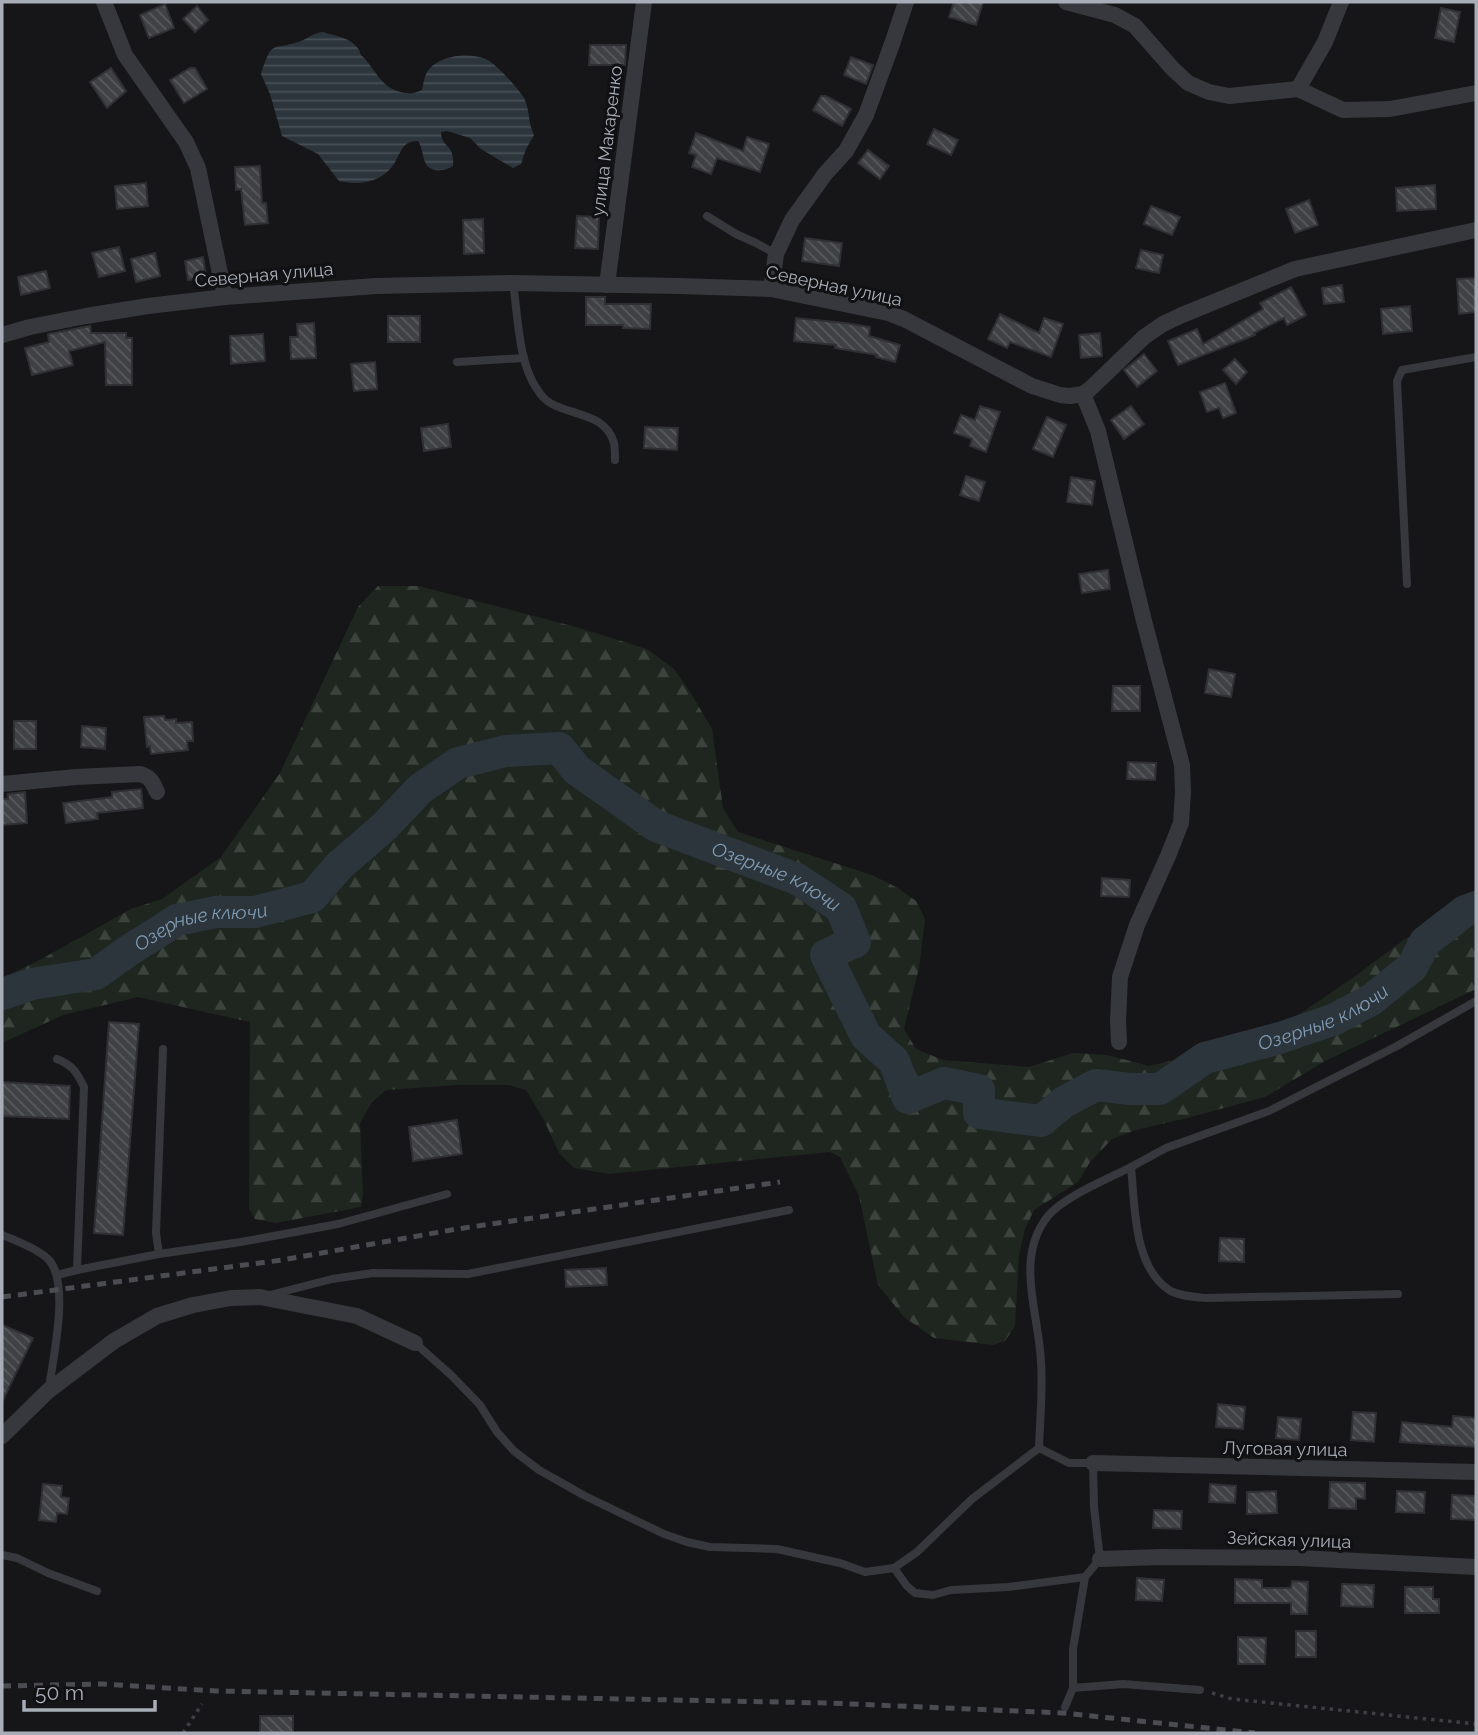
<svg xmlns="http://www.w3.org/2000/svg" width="1478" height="1735" viewBox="0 0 1478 1735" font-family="Raleway,sans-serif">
  <defs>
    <pattern id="forest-firs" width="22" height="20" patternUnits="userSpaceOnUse" patternTransform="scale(1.75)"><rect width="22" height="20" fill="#1e261f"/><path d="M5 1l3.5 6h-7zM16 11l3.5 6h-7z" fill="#3c433d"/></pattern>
    <pattern id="water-rules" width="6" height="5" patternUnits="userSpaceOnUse" patternTransform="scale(1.75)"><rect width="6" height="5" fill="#2c353c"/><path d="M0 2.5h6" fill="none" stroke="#485056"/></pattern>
    <pattern id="building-back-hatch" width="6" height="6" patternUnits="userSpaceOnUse" patternTransform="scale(1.75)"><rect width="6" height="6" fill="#404145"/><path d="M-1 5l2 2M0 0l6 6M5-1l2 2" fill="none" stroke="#595a5e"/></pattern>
  </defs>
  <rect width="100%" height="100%" fill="#161618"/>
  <path fill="url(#forest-firs)" d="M378,586H419L442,592L576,627L647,649L674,669L689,690L712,729L723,808L738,832L872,875L898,888L916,901L925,919L919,968L904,1029L916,1049L943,1060L1029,1067L1073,1053L1107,1055L1149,1066L1196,1055L1285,1024L1354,977L1405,939L1476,900V989L1325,1061L1265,1097L1187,1118L1136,1130L1112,1139L1090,1162L1078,1182L1034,1210L1025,1229L1019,1255L1015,1326L1005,1341L993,1345L934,1338L904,1317L878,1285L859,1196L840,1157L830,1152L609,1174L574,1168L559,1153L544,1120L526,1090L509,1085H458L386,1090L372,1102L360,1123L363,1193L361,1207L276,1223L255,1219L249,1209L250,1022L138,997L63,1015L2,1043V978L38,961L131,909L162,899L221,857L280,773L358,607Z"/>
  <path fill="url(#water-rules)" d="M323,32C338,37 356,38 361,55C377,70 380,89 405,93C412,94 415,93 422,90C423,85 424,79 426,74C436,55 468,52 486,59C495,63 519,89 524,98C530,110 528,124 534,135L526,149L521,164L513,168L481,149L470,138L447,131L441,132C441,148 455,143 453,166C446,171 432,173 426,164C422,157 423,148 418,141C403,141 402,150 395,162C384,182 360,186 339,181L318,154L282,136L270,94L261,74C273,38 270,52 301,41C309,38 313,33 323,32Z"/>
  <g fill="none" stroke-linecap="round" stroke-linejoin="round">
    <path stroke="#2c353c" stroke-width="32" id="s1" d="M2,994L32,984L96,974L128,951L177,920L216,912H255L312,897L339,866L384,827L420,789L458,763L506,751L559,748L577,770L656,826L797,879L841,908L855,942L826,955L866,1036L894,1061L908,1098L944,1083L979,1090V1113L1041,1121L1064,1102L1096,1085L1130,1089H1160L1205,1058L1280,1038L1335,1019L1371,1000L1412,967L1425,942L1465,911L1476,907"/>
  </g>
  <g fill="url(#building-back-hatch)" stroke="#303034" stroke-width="2">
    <path d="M954,2H983L976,25L949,17Z"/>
    <path d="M165,4L174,28L149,38L140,15Z"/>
    <path d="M197,6L208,20L195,32L183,19Z"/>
    <path d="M1441,8L1460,12L1454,42L1435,38Z"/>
    <path d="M590,45H626L625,65H589Z"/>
    <path d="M851,57L873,65L866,84L844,75Z"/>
    <path d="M111,68L126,91L107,108L90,82Z"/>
    <path d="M190,68H195L207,89L184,103L170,80Z"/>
    <path d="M821,96H826L851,109L842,126L813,110Z"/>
    <path d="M934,129L958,140L951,155L927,144Z"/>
    <path d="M696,133L743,151L747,137L769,144L760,172L717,158L711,174L692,167L696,155L689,153Z"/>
    <path d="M868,150L889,166L880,179L858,163Z"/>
    <path d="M260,166L262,203H266L268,223L245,225L241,189L236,190L235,167Z"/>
    <path d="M146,183L148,206L117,209L115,186Z"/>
    <path d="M1435,185L1436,209L1397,211L1396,188Z"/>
    <path d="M1309,200L1318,225L1295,233L1286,209Z"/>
    <path d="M1151,206L1180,217L1172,235L1144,224Z"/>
    <path d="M577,216L599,217L598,249L575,248Z"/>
    <path d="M483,219L484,253L464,254L463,220Z"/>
    <path d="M805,238L842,243L839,266L802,261Z"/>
    <path d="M119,247L125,271L99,277L92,253Z"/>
    <path d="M1141,250L1163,255L1159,273L1136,268Z"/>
    <path d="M155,253L160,276L136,282L131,259Z"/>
    <path d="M203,257L206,277L188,280L185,261Z"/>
    <path d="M46,271L50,288L21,295L18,277Z"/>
    <path d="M1476,278V312L1459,314L1457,279Z"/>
    <path d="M1342,285L1344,302L1324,304L1322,288Z"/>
    <path d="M1291,287L1306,315L1287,325L1284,318L1254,333L1255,335L1178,365L1168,341L1197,329L1203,344L1263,309L1260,303Z"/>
    <path d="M586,297H605V304H651L650,329L623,328V325H586Z"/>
    <path d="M1410,306L1412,331L1383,334L1381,309Z"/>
    <path d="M1000,314L1039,333L1044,318L1063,324L1051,357L1010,342L1007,348L988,339Z"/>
    <rect x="388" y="316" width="32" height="26"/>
    <path d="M796,318L845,323L870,327L869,336L900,345L895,362L876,357L877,355L835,348L836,345L794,341Z"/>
    <path d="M314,323L316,358L291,359L290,337H298L297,324Z"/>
    <path d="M90,326L91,333H126V338H132V385H106L105,342L69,351L73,365L32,375L25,348L49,342L48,334Z"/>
    <path d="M1100,333L1102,356L1081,358L1079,335Z"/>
    <path d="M263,334L265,361L231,364L230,336Z"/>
    <path d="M1144,354L1157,371L1137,387L1124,370Z"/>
    <path d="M1235,359L1247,372L1236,384L1223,370Z"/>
    <path d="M375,362L377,389L354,391L351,364Z"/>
    <path d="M1225,383L1236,413L1223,418L1219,408L1207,412L1200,392Z"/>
    <path d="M980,406L1000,412L986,452L970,446L972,439L954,433L961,415L975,420Z"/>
    <path d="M1131,406L1144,424L1124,439L1111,420Z"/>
    <path d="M1047,417L1066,425L1053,457L1033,449Z"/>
    <path d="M448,424L451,447L424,451L421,428Z"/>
    <path d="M645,427L678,428L677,450L644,448Z"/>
    <path d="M966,476L985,482L979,501L960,495Z"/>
    <path d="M1071,477L1095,481L1092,505L1067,502Z"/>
    <path d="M1108,570L1110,589L1082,593L1079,574Z"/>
    <path d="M1209,669L1235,674L1231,697L1205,693Z"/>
    <path d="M1113,686H1140V711H1112Z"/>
    <path d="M164,716L165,720L176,719V723L192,722L193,741H187L188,750L151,754L150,746L147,747L144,717Z"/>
    <rect x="14" y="721" width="22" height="28"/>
    <path d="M82,726L106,728L105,749L81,747Z"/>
    <path d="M1128,762L1156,763L1155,780L1127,779Z"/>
    <path d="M141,789L143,808L97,813L98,819L66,823L63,803L112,797V792Z"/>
    <path d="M25,792L27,823L2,825V799H8V794Z"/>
    <path d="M1102,878L1130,880L1129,897L1101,896Z"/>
    <path d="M109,1022L139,1024L123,1235L94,1233Z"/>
    <path d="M2,1082L70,1086L69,1119L2,1116Z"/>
    <path d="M457,1120L462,1154L413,1161L409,1127Z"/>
    <path d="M1220,1238L1244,1239V1262L1219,1261Z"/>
    <path d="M606,1268L607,1285L566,1287L565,1270Z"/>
    <path d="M2,1325L33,1338L2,1402Z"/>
    <path d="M1218,1404L1245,1407L1243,1429L1216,1427Z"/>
    <path d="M1353,1412L1376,1413L1374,1442L1351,1440Z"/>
    <path d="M1453,1416L1476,1418V1447L1400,1442L1402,1422L1452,1427Z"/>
    <path d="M1278,1417L1301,1419L1299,1440L1276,1438Z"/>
    <path d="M1330,1482L1365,1483V1499L1356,1498V1509L1329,1508Z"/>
    <path d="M43,1484L62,1486L61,1497L69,1498L67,1514L57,1513L56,1522L39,1520Z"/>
    <path d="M1210,1484L1236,1486L1235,1503L1209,1502Z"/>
    <path d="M1276,1491L1277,1513L1247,1514V1492Z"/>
    <path d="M1397,1491L1425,1492L1424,1513L1396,1512Z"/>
    <path d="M1452,1495L1476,1496V1520L1451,1519Z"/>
    <path d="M1154,1510L1182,1511L1181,1529L1153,1528Z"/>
    <path d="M1137,1578L1164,1580L1162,1601L1136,1600Z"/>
    <path d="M1235,1579L1262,1580V1588H1291L1292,1581L1308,1582L1307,1614H1291V1603H1235Z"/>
    <path d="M1342,1584L1374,1585L1373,1607L1341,1606Z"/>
    <path d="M1405,1587H1433V1599H1439V1613H1405Z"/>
    <rect x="1296" y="1631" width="20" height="26"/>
    <path d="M1238,1637L1266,1638L1265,1664H1238Z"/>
    <rect x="260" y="1716" width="33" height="17"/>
  </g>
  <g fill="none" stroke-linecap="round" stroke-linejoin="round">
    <g stroke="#3d3f44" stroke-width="3.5" stroke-dasharray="3.5 5" stroke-linecap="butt">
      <path d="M1212,1693L1232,1699L1476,1724"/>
      <path d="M183,1733L202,1704"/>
    </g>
    <g stroke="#37383d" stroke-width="8">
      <path d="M707,216L736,234L756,243L776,254"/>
      <path d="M513,283C518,315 518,362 537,389C540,394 546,401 552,404C574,416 606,414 614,443C615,448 615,455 615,460"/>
      <path d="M457,362L524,358"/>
      <path d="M1407,584L1397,381L1402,370L1476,357"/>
      <path d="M57,1059C72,1065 77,1072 84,1087L77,1270"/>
      <path d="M1131,1167L1166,1148L1269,1111L1397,1046L1476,1001"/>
      <path d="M2,1235C15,1240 40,1250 49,1260C70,1284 53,1358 49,1388"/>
      <path d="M159,1254L156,1233L163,1049"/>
      <path d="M57,1275L77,1270L159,1254L241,1242L338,1224L447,1194"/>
      <path d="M270,1295L332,1279L373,1273L468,1274L789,1210"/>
      <path d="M415,1343L451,1375L480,1405L497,1432L514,1451L539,1470L585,1496L664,1534L687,1542L710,1547L777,1549L840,1563L865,1572L894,1568L917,1552L972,1499L1039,1448"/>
      <path d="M2,1555L17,1558L48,1573L97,1591"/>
      <path d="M894,1568L907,1586L915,1593L933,1595L951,1590L1008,1587L1085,1577"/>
      <path d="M1073,1688L1123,1684L1200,1690"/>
      <path d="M1065,1707L1073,1688V1649L1085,1577L1100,1559L1094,1507L1093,1463H1069L1039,1448C1040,1419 1043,1390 1041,1362C1039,1313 1014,1258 1048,1216C1065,1196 1108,1179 1131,1167C1135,1205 1133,1266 1169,1290C1179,1296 1194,1297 1206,1298L1398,1294"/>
    </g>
    <g stroke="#37383d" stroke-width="16">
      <path d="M104,2L125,55L186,142L198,168L225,297"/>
      <path d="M1066,2L1115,15L1135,26L1172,68L1188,83L1209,92L1229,96L1298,89L1343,110L1390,109L1476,93"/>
      <path d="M1298,89L1325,42L1341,2"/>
      <path d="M607,285L644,2"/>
      <path d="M771,289L776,254L792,220L825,174L846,151L866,115L892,44L906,2"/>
      <path d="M2,335L30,327L86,316L148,306L225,297L376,286L513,283L679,286L771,289L888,313L904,319L1032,386L1060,395L1070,396L1083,394L1089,390L1144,337L1163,324L1182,315L1295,269L1476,230"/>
      <path d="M1083,394L1098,431L1144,621L1182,765L1183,792L1181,823L1168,856L1137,925L1120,977L1118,1021L1119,1042"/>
      <path d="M2,784L76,777L140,774C151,777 153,783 157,792"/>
      <path d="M2,1436L48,1391L114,1341L157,1316L193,1305L231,1298L260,1297L357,1316L415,1343"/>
      <path d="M1093,1463L1476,1472"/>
      <path d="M1100,1559L1161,1557L1299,1558L1476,1567"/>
    </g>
    <g stroke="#4a4c52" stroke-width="5" stroke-dasharray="9 7" stroke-linecap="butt">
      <path d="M2,1297L282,1260L457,1229L780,1182"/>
      <path d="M2,1686L103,1684L216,1691L829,1703L1063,1713L1255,1733"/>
    </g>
  </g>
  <g text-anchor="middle" stroke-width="6" stroke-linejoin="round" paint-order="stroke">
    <g font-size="18" fill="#a8adb8" stroke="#111113">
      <text transform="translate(607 141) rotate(-83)" y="6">улица Макаренко</text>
      <text transform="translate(264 275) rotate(-5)" y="6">Северная улица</text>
      <text transform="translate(834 286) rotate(12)" y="6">Северная улица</text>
      <text transform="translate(1285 1449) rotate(1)" y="6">Луговая улица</text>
      <text transform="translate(1289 1540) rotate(2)" y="6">Зейская улица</text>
    </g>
    <g font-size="19" font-style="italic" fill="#7f9bb3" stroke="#111113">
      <text dy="7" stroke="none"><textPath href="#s1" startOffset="889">Озерные ключи</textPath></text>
      <text dy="7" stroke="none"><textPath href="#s1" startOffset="215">Озерные ключи</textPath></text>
      <text dy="7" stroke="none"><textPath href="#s1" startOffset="1668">Озерные ключи</textPath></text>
    </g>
  </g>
  <rect width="1478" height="1735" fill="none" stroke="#a8adb8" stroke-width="7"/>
  <path d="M24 1700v10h131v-10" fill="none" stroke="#a8adb8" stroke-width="3.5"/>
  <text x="35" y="1700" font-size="21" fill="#a8adb8" stroke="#111113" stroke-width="5" paint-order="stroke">50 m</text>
</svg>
